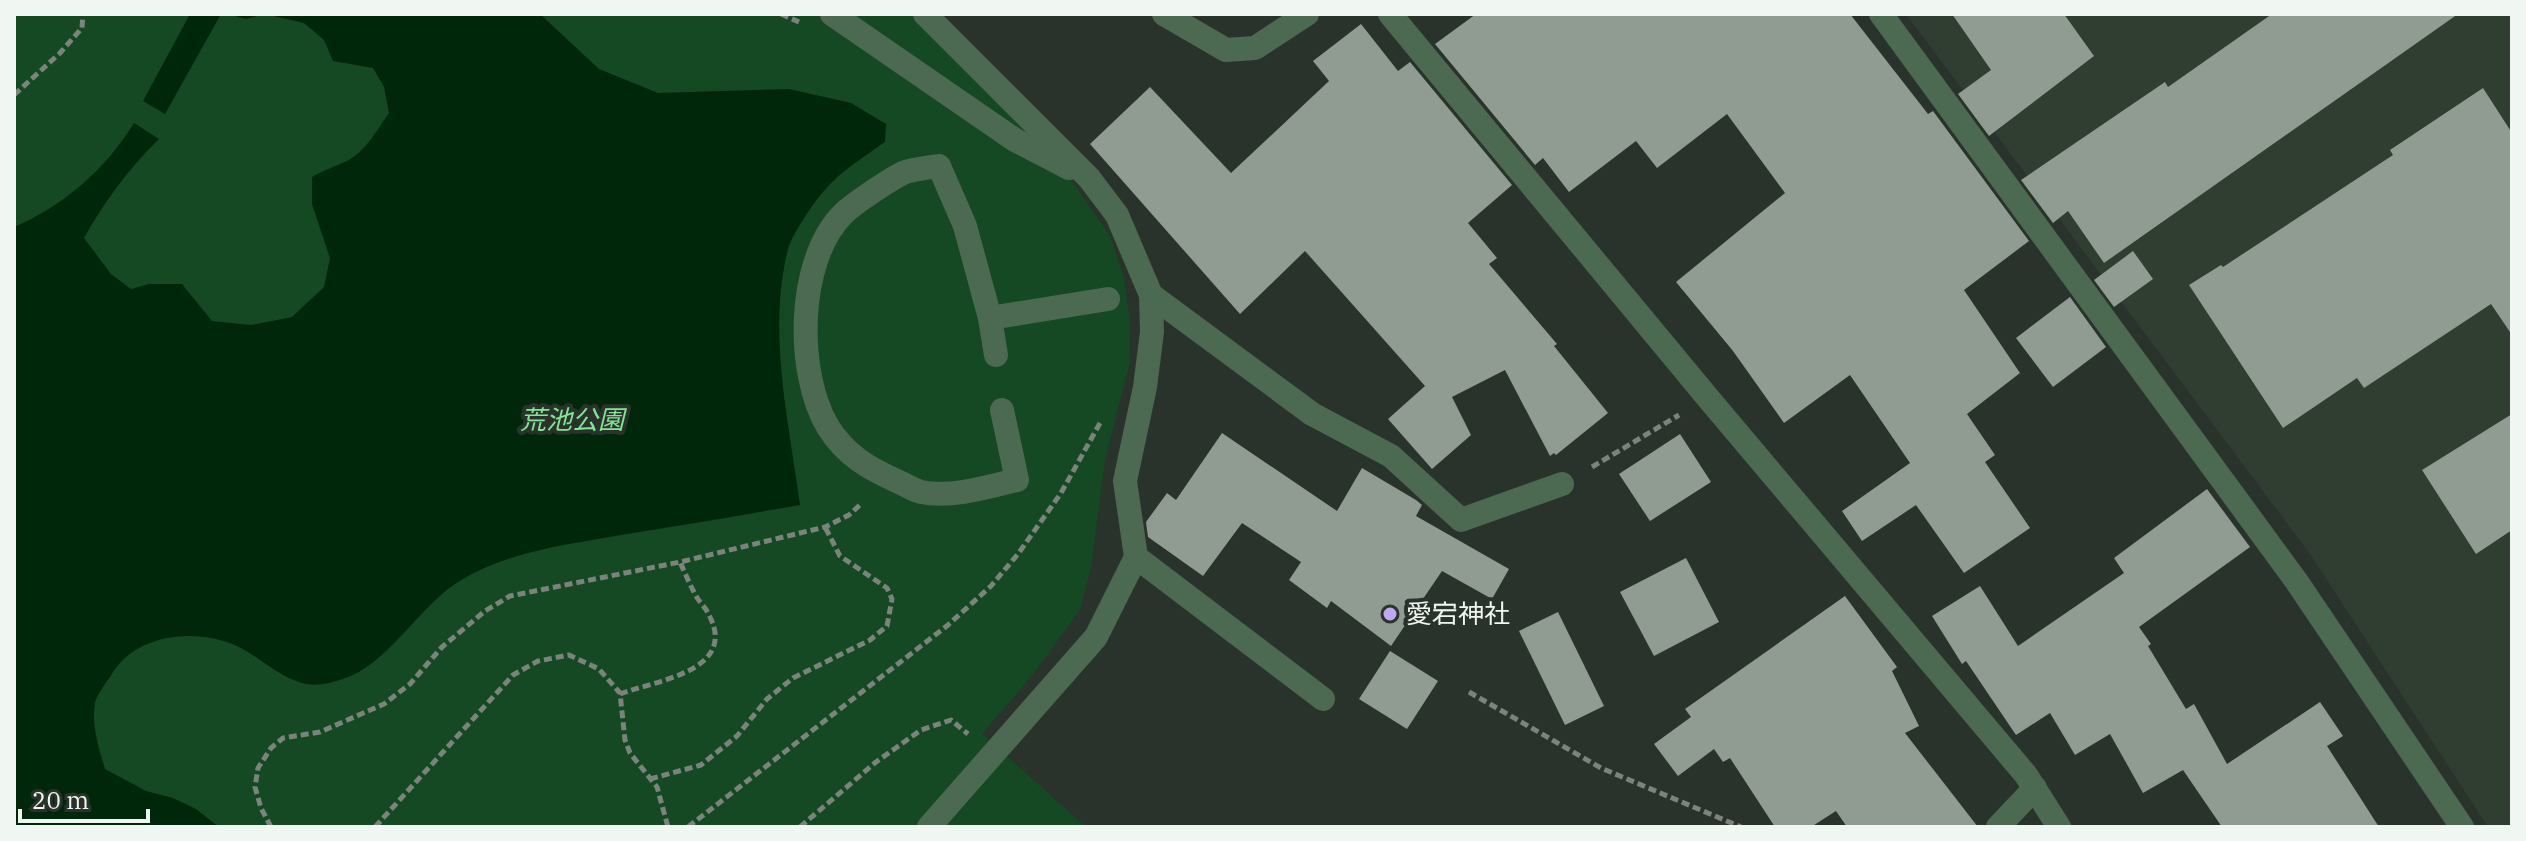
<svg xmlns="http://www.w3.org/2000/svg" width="2526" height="841" viewBox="0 0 2526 841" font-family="'IBM Plex Serif','Noto Sans JP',serif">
  <rect width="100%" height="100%" fill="#2a332b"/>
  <path fill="#2f3e31" d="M1906,14H2512V827H2488L2310,554Z"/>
  <path fill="#154923" d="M14,14H912L1029,120L1110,236L1124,278L1130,323L1129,365L1105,460L1091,567L1080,610L1034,673L982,734L1086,827H14Z"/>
  <g fill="#00270a">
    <path d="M190,14H221L165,114L143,101Z"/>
    <path d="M227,14H540L599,69L658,93L789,89L851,103L886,124L885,142C864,157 840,171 823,192C813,203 792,235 788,249C767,333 789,421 800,505C742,515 684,525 627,534C572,544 512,550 463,579C419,604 390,664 343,679C330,683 316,687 302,683C279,677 261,658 239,647C200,628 139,632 113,672C108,681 97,693 95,703C91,725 99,748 105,769L146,791L173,798L196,809L219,827H14V227C62,207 107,168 134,123L159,139C130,167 104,202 84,238L111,274L131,289L149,284H182L212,321L251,325L292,317L324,287L330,258L312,204V177C323,170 335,167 347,161C366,151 377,130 389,113L384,87L373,68L333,61L324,40L304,23L265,14L246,19Z"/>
  </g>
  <g fill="#909b91">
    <path d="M1476,14H1850L1928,114L1933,111L2029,241L1964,290L2020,373L1967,414L1995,455L1985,462L2030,528L1964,573L1916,505L1862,541L1842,511L1910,463L1850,375L1784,423L1733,351L1676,282L1785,193L1727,114L1657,168L1636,141L1569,192L1543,158L1535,165L1435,44Z"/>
    <path d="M1952,14H2064L2094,56L1989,136L1958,94L1991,70Z"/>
    <path d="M2272,14H2458L2104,263L2068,211L2053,223L2021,180L2165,82L2168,87Z"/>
    <path d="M1361,24L1398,71L1410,62L1512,185L1468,223L1497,258L1489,264L1557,344L1554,346L1608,413L1556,455L1554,453L1550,456L1505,370L1452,397L1471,435L1432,469L1388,419L1425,386L1305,251L1240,314L1090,144L1150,87L1231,173L1329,81L1313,61Z"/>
    <path d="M2483,88L2512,133V335L2491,304L2364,388L2357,378L2283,428L2189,285L2221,265L2223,267L2393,155L2390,150Z"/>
    <path d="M2133,251L2153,279L2114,307L2094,280Z"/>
    <path d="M2070,297L2106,347L2053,387L2016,338Z"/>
    <path d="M2512,414V530L2476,554L2422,470Z"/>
    <path d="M1222,433L1337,511L1362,468L1416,500L1422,505L1416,516L1509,569L1492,599L1442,571L1391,646L1331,601L1327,608L1289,580L1301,562L1242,523L1203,576L1148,537L1146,522L1167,493L1176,500Z"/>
    <path d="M1680,434L1711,482L1650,521L1619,474Z"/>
    <path d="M2207,489L2250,547L2139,627L2151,644L2148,646L2186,709L2194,704L2227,764L2320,702L2343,736L2327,746L2379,827H2222L2183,770L2143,793L2110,734L2075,755L2050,713L2016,735L1966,661L1962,664L1932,616L1980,586L2018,646L2124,573L2114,558Z"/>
    <path d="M1686,558L1719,622L1654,656L1620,592Z"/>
    <path d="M1845,596L1897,667L1892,671L1919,726L1905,733L1978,827H1847L1836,811L1811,827H1775L1730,758L1723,762L1714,749L1678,776L1654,744L1691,717L1685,709Z"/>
    <path d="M1558,612L1604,706L1565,725L1519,631Z"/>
    <path d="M1390,651L1438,681L1407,729L1359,699Z"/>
  </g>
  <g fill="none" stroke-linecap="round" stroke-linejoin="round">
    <g stroke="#7b837c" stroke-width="5" stroke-dasharray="8 4" stroke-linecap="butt">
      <path d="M781,14L799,22"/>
      <path d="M14,95L60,53L82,28L83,14"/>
      <path d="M1592,467L1679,415"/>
      <path d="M1469,692L1601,768L1741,827"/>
      <path d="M620,694C653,681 737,672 710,617C707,609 700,603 696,596C690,585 685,573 680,562"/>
      <path d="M650,779L701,765L737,736L767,699L793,678L870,640L887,626L892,599L887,588L840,556L825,527"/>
      <path d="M271,827L261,808L255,787L258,768L271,748L283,738L320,732L384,704L410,684L442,647L485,611L510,596L680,562L825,527L849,515L862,503"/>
      <path d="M375,827L513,675L538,661L569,655L599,669L620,693L625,740L630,753L657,787L668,827"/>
      <path d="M688,827L948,625L991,586L1018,554L1061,493L1100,423"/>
      <path d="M800,827L876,762L921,730L951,720L968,734"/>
    </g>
    <g stroke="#4c6951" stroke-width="24">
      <path d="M832,14L1015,140L1069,168"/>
      <path d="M925,14L1089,178L1117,215L1151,295L1152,332L1145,387L1125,481L1136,557L1096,637L929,827"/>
      <path d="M1164,14L1226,50L1255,48L1307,14"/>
      <path d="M1390,14L1708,398L2026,775L2059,827"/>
      <path d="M1881,14L2297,582L2462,827"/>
      <path d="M1151,295L1312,414L1391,456L1461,520L1562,484"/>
      <path d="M990,318L1108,299"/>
      <path d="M996,355L990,318L965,226L939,166C927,168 913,169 903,173C889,180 853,204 843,214C796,261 796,374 828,427C846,456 870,469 899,482C906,485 914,490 921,492C953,498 987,487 1017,480L1002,410"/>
      <path d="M1136,557L1323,699"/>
      <path d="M1998,827L2035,788"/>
    </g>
  </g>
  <circle fill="#c1a8f3" stroke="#2a332b" stroke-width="3" cx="1390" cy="614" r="8"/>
  <g text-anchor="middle" stroke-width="8" stroke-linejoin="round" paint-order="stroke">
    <g font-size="26" font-style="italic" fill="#81e596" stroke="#2a332b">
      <text x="572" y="429">荒池公園</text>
    </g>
    <g font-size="26" fill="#f0f6f1" stroke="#2a332b" text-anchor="start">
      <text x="1406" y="623">愛宕神社</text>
    </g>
  </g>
  <rect width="2526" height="841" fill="none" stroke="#f0f6f1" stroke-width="32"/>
  <path d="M20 809v12h128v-12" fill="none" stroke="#f0f6f1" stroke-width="4"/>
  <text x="32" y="809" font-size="24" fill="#f0f6f1" stroke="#2a332b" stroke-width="6" paint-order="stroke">20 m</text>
</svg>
